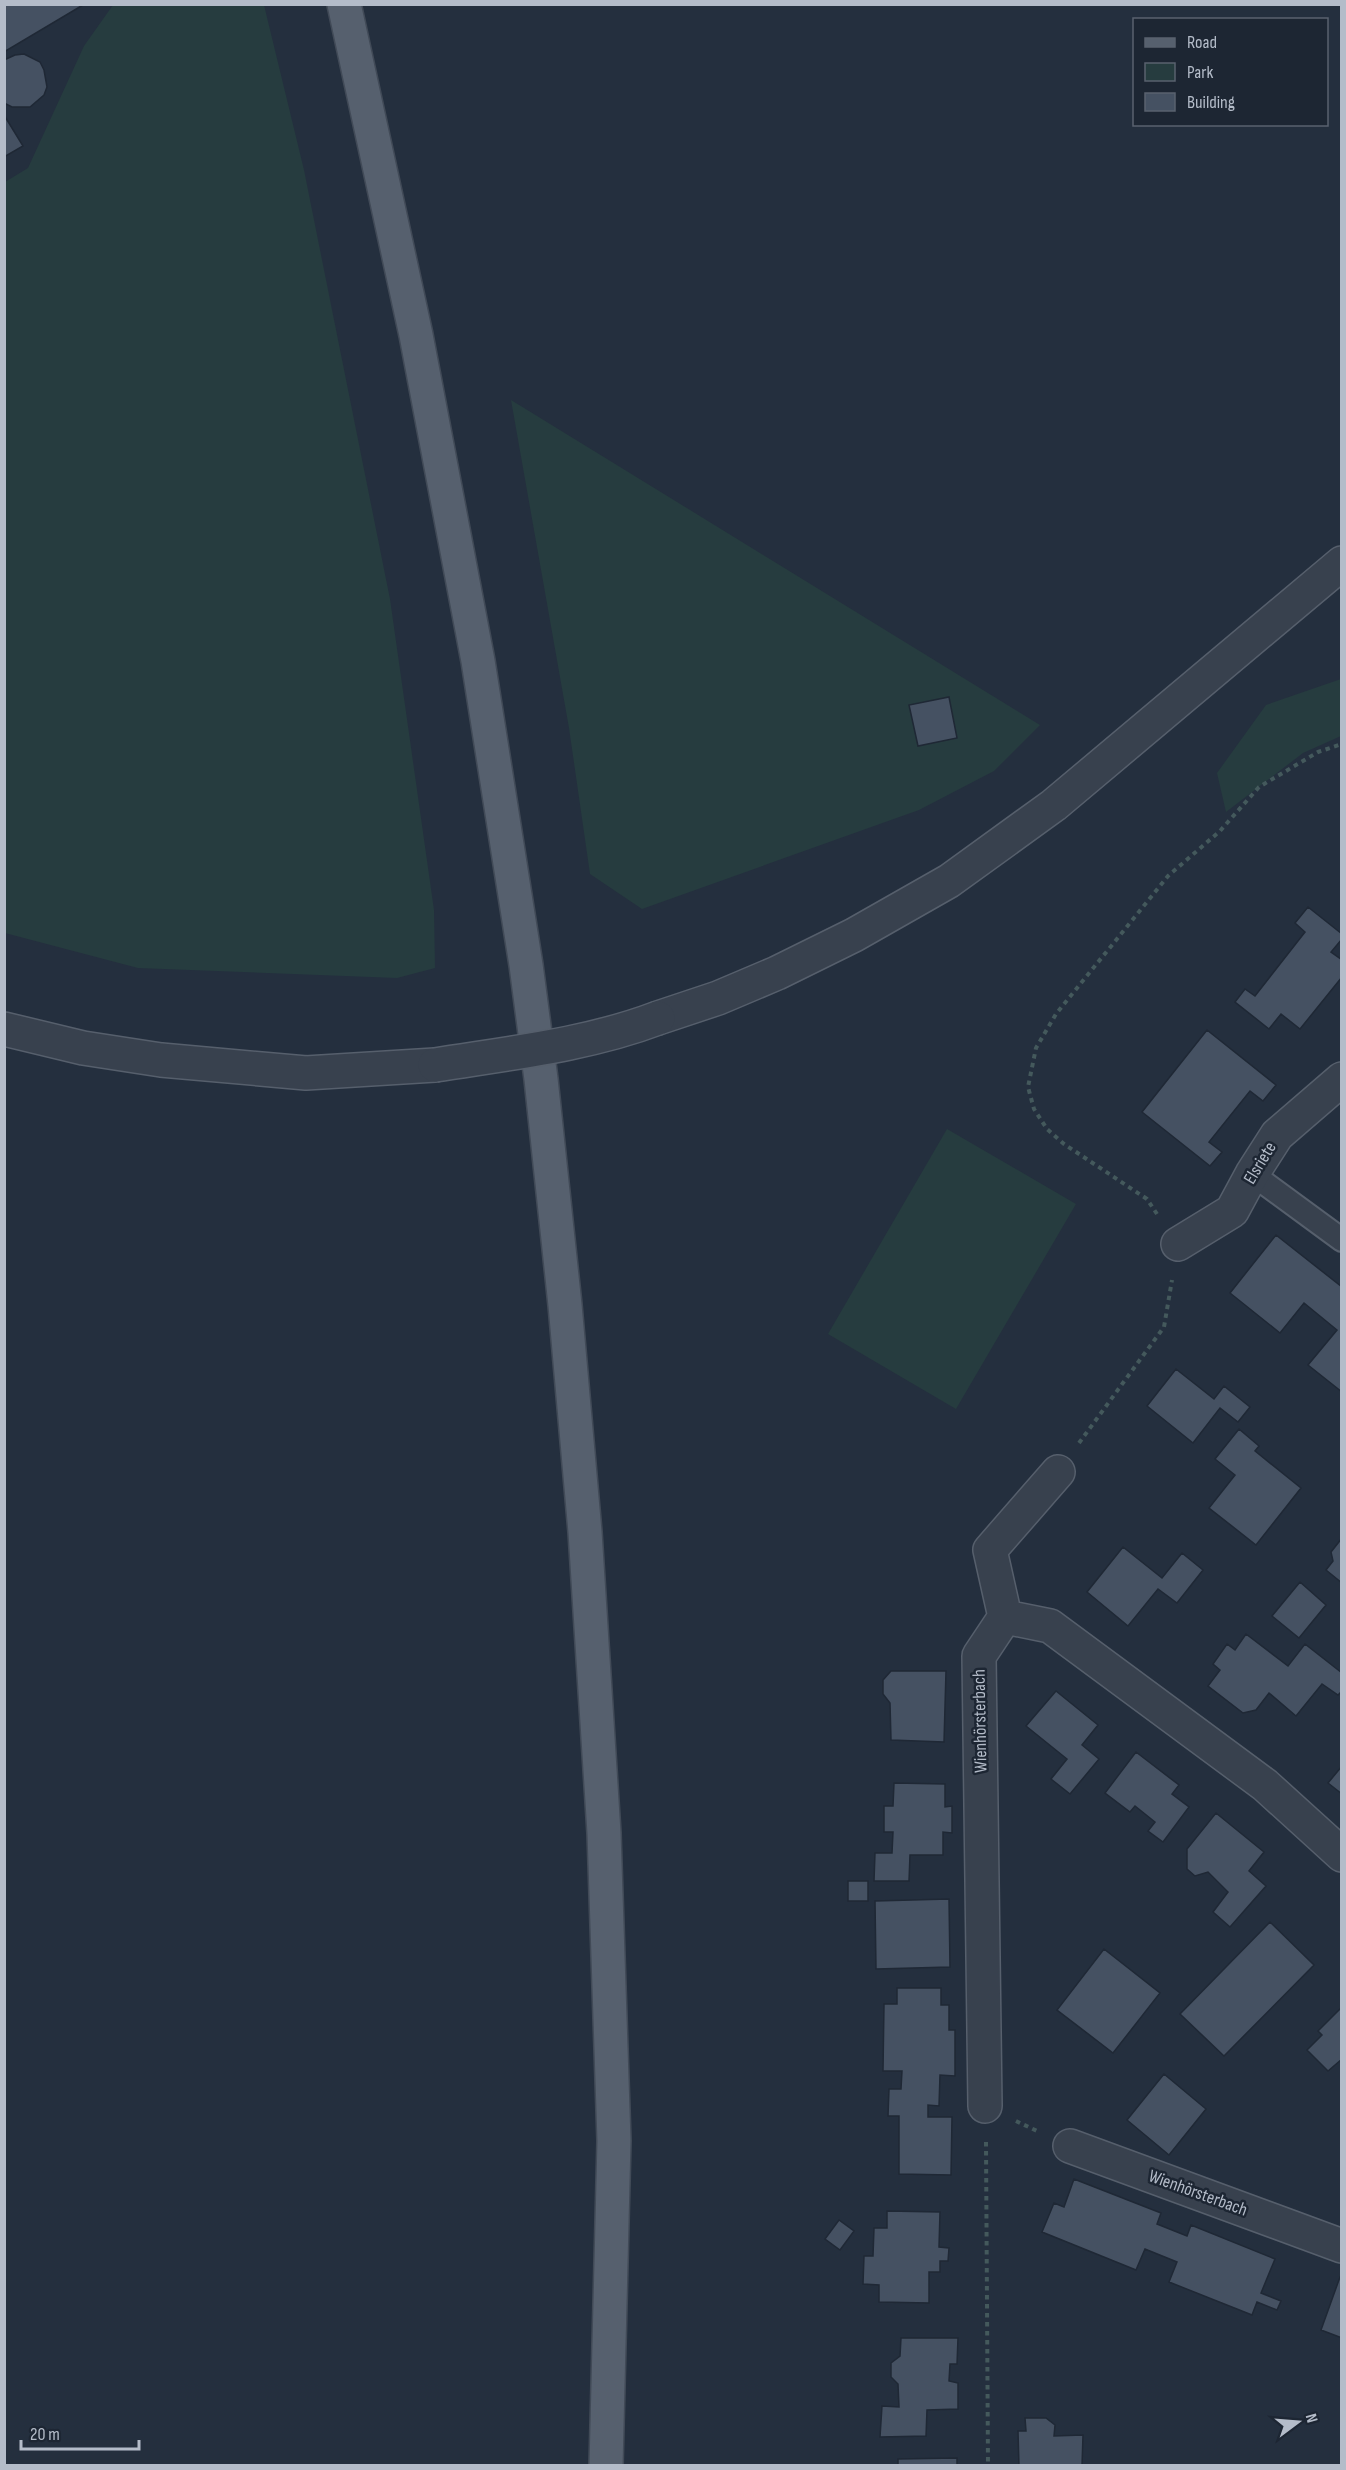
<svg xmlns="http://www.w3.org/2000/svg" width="1346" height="2470" viewBox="0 0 1346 2470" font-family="'Sofia Sans Condensed',sans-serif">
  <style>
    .green { fill: #263c3f }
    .building { fill: #455162; stroke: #1f2835; stroke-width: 1.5 }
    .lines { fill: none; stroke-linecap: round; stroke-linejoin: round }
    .lane-casing { stroke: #565f6c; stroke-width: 26 }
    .street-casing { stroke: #565f6c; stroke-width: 36 }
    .primary-casing { stroke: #414a57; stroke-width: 36 }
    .path { stroke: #44595c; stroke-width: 4; stroke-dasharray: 4.5 4.5; stroke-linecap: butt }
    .lane { stroke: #38414e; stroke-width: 22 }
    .street { stroke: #38414e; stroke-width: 33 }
    .primary { stroke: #56606e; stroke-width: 33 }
    .street-bridge-casing { stroke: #565f6c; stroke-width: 36; stroke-linecap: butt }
    .street-bridge { stroke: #38414e; stroke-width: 33 }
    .labels { text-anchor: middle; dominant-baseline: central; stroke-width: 5; stroke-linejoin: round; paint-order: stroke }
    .street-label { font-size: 18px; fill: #b4bcc9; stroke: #1d2633 }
  </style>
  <rect width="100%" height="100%" fill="#242f3e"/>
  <!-- green -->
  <path class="green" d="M113,5H264L304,170L390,599L434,910L435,968L397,978L138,968L5,933V182L28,168L84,46Z
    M511,400L1040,725L994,771L919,810L642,909L590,874L569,728Z
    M1341,679V736L1303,753L1226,812L1217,773L1266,705Z
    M947,1129L1076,1204L956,1409L828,1334Z"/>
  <!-- building -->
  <path class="building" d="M4,4H83V5L4,52Z
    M24,54L40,62L44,70L47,87L44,95L30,107H12L4,103V60L15,55Z
    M4,115L23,146L4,157Z
    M949,697L957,738L918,746L909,705Z
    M1308,907L1342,934V939L1331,952L1342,960V977L1300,1029L1281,1014L1269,1029L1235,1002L1245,989L1255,996L1305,932L1295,923Z
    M1207,1030L1276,1085L1263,1101L1250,1091L1209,1142L1222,1152L1210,1166L1142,1112Z
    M1276,1235L1342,1287V1392L1308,1365L1337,1330L1304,1303L1280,1333L1230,1293Z
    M1176,1369L1214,1399L1224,1386L1250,1407L1238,1422L1220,1408L1193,1443L1147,1406Z
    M1239,1429L1259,1446L1255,1451L1301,1488L1256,1545L1209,1508L1235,1475L1215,1459Z
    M1342,1538V1583L1326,1570L1333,1561L1331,1552Z
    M1123,1547L1162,1578L1182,1553L1203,1570L1177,1603L1158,1589L1128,1626L1087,1592Z
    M1300,1582L1326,1605L1299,1638L1272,1616Z
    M1246,1634L1288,1666L1305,1644L1342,1673V1691L1338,1695L1322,1684L1296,1716L1269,1693L1256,1710L1243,1713L1208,1686L1220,1670L1213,1664L1227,1644L1235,1650Z
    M891,1671H946L944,1742L891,1740L890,1703L883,1694V1680Z
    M1056,1691L1098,1725L1082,1745L1099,1759L1070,1794L1051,1779L1067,1759L1026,1726Z
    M1136,1752L1179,1785L1172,1794L1189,1807L1163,1842L1148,1831L1155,1822L1135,1806L1130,1812L1105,1793Z
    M1342,1766V1794L1328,1783Z
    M894,1783L945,1784V1807L952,1806V1833L943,1832V1855H910L909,1881H874L875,1853H892L893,1832H884V1806H893Z
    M1216,1813L1264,1852L1249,1871L1266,1886L1230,1927L1213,1912L1228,1892L1208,1872L1195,1876L1187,1869V1849Z
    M848,1881H868V1901H848Z
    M949,1899L950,1967L876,1969L875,1901Z
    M1270,1922L1314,1965L1224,2056L1180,2014Z
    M1104,1949L1160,1993L1113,2053L1057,2010Z
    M897,1988H941V2005H949V2030H955V2076L940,2075L939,2106L928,2105V2117H952L951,2175L899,2174V2116H888L889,2089H901L902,2071H883L884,2004H897Z
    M1342,2007V2059L1328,2071L1307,2050L1322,2035L1318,2031Z
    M1164,2074L1206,2109L1169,2155L1127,2120Z
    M1074,2179L1161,2213L1157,2224L1187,2236L1191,2225L1275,2259L1261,2293L1281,2301L1277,2310L1257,2302L1252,2315L1169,2282L1177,2262L1145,2249L1136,2270L1042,2232L1054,2203L1064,2207Z
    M887,2211L940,2212L939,2247L949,2248L948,2261H940V2272H929V2303L879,2302V2285L863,2284L864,2256H873L874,2228H887Z
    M839,2220L854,2231L840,2250L825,2239Z
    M1340,2277L1342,2278V2338L1321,2330Z
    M901,2338H958L957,2364H950L949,2381L958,2383V2409L927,2410L926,2436L880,2437L882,2406L899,2407L898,2384L891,2377V2363L900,2356Z
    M1025,2418H1046L1055,2425L1054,2436L1083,2435L1082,2466H1019L1018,2431H1026Z
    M957,2458V2466H898V2459Z"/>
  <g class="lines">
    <!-- lane casing -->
    <g class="lane-casing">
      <path id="lane" d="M1252,1174L1342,1240"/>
    </g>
    <!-- street casing -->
    <g class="street-casing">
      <path id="street" d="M658,1018L718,998L777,973L854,935L949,881L1054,805L1342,563
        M4,1029L83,1048L161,1060L306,1073L435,1065
        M1178,1244L1232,1211L1252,1174L1277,1135L1342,1079
        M1005,1617L1050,1626L1265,1785L1342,1855
        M1005,1617L990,1550L1058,1472
        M985,2106L979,1656L1005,1617
        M1070,2146L1342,2246"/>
    </g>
    <!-- primary casing -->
    <g class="primary-casing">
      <path id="primary" d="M344,4L416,335L478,661L526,965L541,1079L565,1305L585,1532L604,1833L614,2141L606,2466"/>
    </g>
    <!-- path -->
    <path class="path" d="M1157,1214L1147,1199L1064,1144L1047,1129L1034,1109L1028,1087L1036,1048L1056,1014L1168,876L1220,831L1259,787L1318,752L1342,744
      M1079,1443L1164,1327L1172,1280
      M1016,2121L1037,2131
      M986,2142L988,2466"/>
    <!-- lane -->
    <use href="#lane" class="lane"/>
    <!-- street -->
    <use href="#street" class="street"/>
    <!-- primary -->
    <use href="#primary" class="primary"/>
    <!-- street-bridge casing -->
    <g class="street-bridge-casing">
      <path id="street-bridge" d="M435,1065C510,1053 587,1045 658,1018"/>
    </g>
    <!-- street-bridge -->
    <use href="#street-bridge" class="street-bridge"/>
  </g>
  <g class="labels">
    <!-- street labels -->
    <g class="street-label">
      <text transform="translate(1260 1163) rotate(-59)">Elsriete</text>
      <text transform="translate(980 1721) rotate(-91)">Wienhörsterbach</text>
      <text transform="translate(1198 2193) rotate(20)">Wienhörsterbach</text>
    </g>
  </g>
  <!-- border -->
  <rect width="1346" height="2470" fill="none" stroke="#b4bcc9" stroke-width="12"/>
  <!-- legend -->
  <rect x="1133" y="18" width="195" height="108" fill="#1d2633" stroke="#59626f" stroke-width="1.5"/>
  <rect x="1145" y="38" width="30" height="9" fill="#56606e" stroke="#59626f" stroke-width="1.5"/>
  <text x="1187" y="48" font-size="18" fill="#b4bcc9">Road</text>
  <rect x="1145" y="63" width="30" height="18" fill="#263c3f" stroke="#59626f" stroke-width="1.5"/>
  <text x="1187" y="78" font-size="18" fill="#b4bcc9">Park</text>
  <rect x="1145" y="93" width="30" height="18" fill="#455162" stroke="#59626f" stroke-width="1.5"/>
  <text x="1187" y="108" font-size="18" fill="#b4bcc9">Building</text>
  <!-- north arrow -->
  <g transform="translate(1298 2422) rotate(74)" stroke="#1d2633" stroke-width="4.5" paint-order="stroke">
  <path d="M0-4.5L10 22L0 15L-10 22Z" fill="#b4bcc9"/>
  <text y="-9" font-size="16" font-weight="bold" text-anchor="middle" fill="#b4bcc9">N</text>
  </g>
  <!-- scale -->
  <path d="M21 2440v9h118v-9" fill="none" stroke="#b4bcc9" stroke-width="3"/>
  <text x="30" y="2440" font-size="18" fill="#b4bcc9" stroke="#1d2633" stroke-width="4.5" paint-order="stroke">20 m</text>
</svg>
